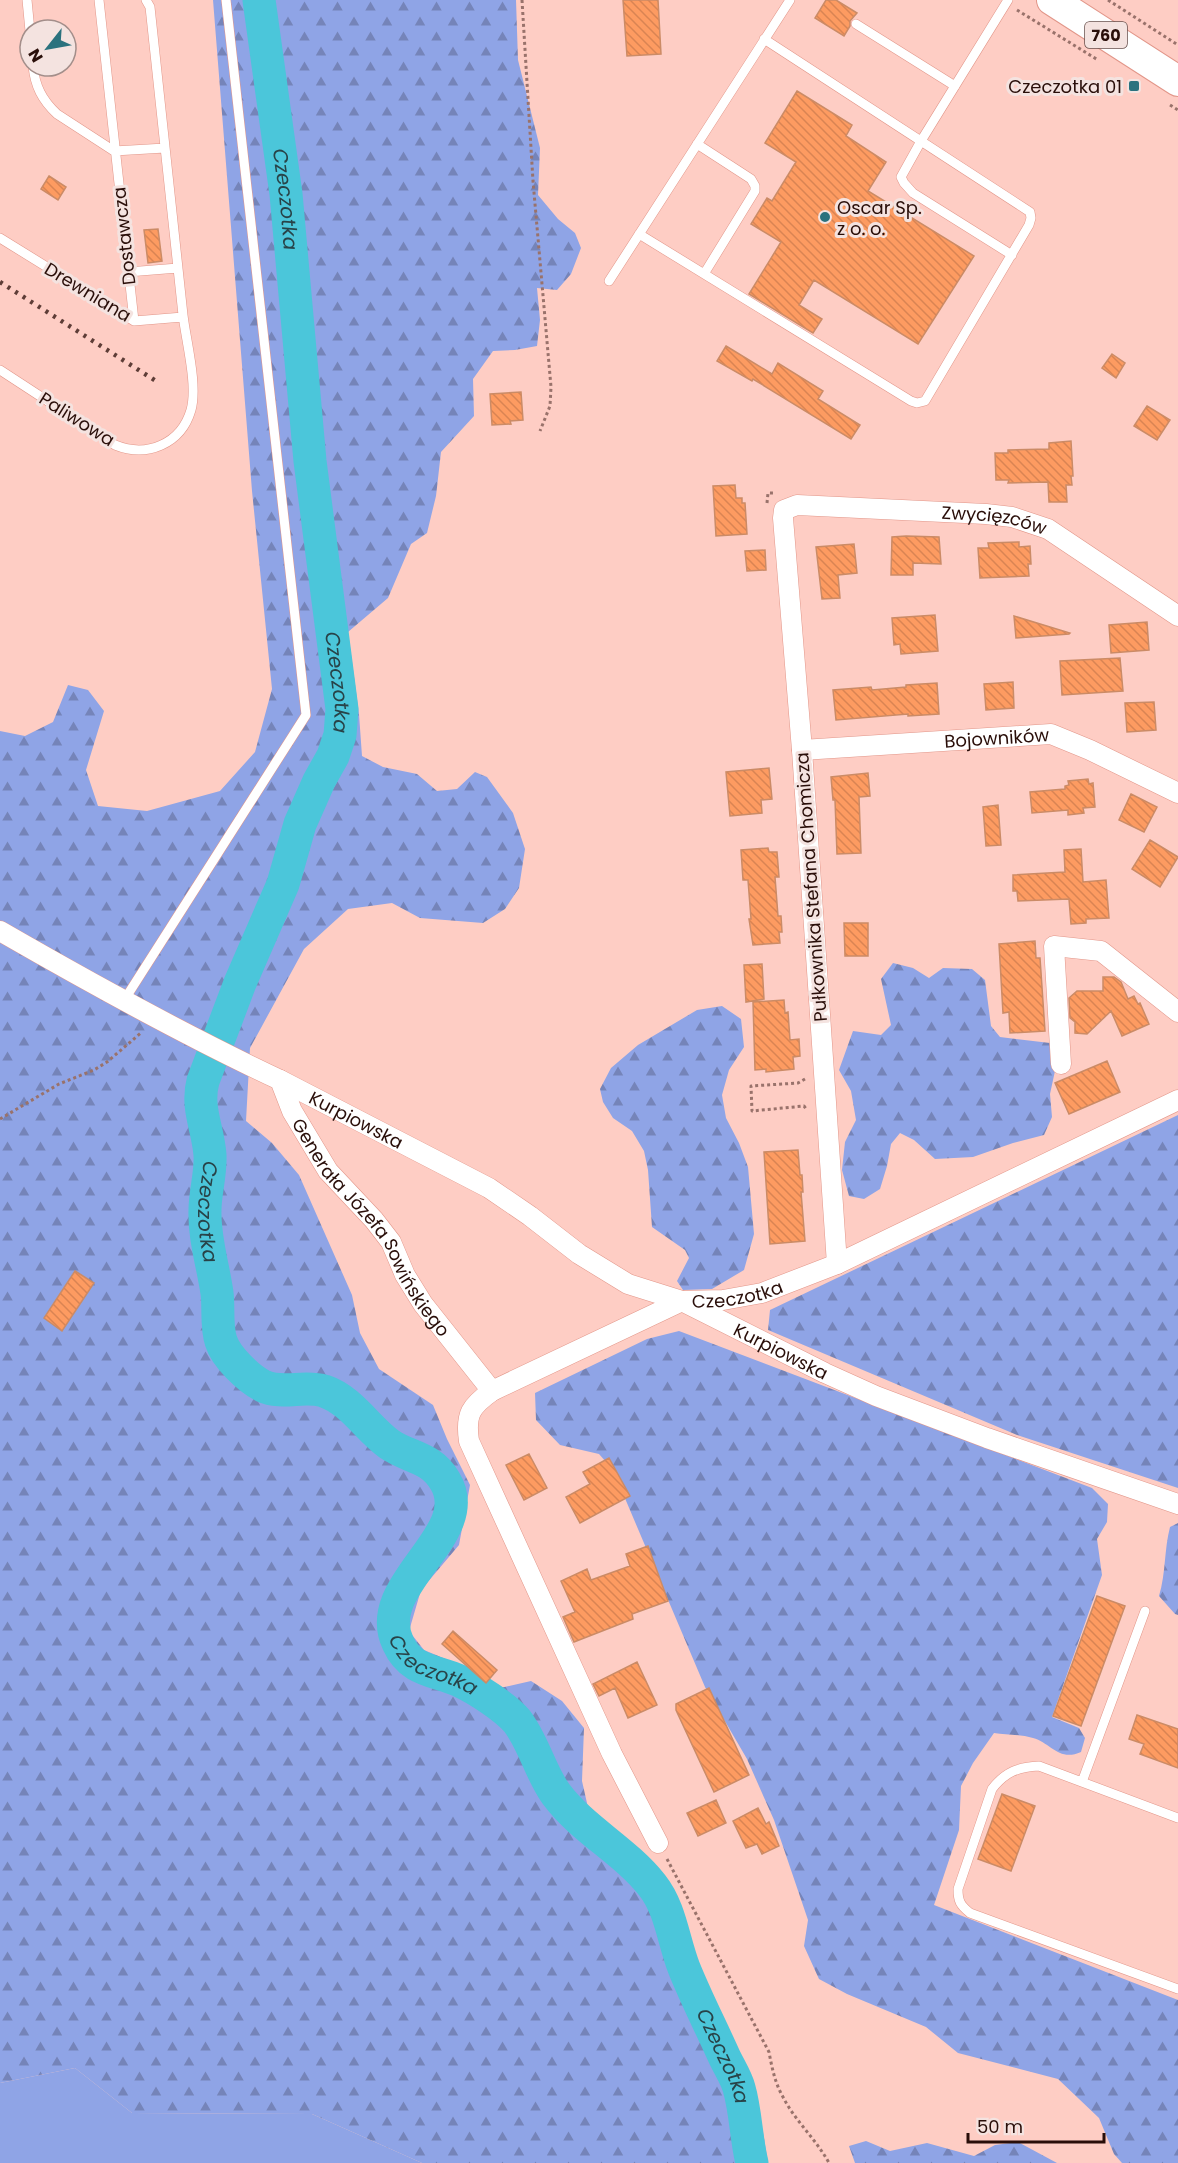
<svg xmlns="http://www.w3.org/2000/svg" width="1178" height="2163" viewBox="0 0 1178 2163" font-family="Poppins,sans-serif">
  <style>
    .green { fill: #8fa4e6 }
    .forest { fill: url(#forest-firs) }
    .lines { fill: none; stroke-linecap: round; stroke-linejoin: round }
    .river { stroke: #4bc6da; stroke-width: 33 }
    .building { fill: url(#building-back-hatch); stroke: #cb8b66; stroke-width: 1.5 }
    .lane-casing { stroke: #e29689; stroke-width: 10 }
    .street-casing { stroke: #e29689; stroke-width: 21 }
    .primary-casing { stroke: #e29689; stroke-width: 32 }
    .path { stroke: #99726b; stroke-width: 3; stroke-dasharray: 3 3; stroke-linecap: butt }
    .lane { stroke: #fff; stroke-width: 9 }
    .street { stroke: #fff; stroke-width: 20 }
    .primary { stroke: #fff; stroke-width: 30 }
    .rail { stroke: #5e3d37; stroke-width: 4.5; stroke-dasharray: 3 6; stroke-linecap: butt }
    .poi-dot { fill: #2b727e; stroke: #f4e3e0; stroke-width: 2 }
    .labels { text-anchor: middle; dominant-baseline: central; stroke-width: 6; stroke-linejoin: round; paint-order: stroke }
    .shield { fill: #f4e3e0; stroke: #664e4a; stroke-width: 1.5 }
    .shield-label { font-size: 16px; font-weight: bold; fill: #290e09 }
    .poi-label { font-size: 18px; fill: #290e09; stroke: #f4e3e0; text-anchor: end }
    .street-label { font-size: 18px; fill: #290e09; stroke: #f4e3e0 }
    .water-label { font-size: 20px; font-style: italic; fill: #284348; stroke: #f4e3e0 }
  </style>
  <defs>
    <pattern id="forest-firs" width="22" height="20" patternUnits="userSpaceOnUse" patternTransform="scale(1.5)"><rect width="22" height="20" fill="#8fa4e6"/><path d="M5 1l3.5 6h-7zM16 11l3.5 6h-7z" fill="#7584b9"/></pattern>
    <pattern id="building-back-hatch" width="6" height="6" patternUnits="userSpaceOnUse" patternTransform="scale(1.5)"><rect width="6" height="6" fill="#fd9b61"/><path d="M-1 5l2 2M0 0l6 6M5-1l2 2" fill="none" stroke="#d98453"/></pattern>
  </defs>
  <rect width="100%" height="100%" fill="#fecdc4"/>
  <!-- green -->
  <path class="green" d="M75,2068L132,2113L312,2114L422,2163H0V2083Z"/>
  <!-- forest -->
  <path class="forest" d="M213,0H516L518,60L540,148L538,195L558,219L575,233L581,248L571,274L557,290L537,288L540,320L537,346L515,350L493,351L473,379L474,416L441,452L436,496L427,533L411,544L388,598L348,632L359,714L362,756L383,767L417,774L437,791L457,789L475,772L487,777L513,813L525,849L519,888L505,909L483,923L420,918L392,903L348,909L304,949L250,1048L246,1121L272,1143L299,1175L352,1295L360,1333L379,1369L433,1405L447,1439L470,1485L459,1545L421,1590L409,1631L424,1650L472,1670L500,1688L531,1681L562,1701L584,1728L582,1781L589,1812L671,1889L704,1980L723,2038L746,2069L763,2132L768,2163H422L312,2114L132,2113L75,2068L0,2083V731L25,736L53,722L68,685L88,690L104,711L86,770L98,806L147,811L220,791L255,752L272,689L252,491Z
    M893,963L913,968L929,978L943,968L972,969L985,980L991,1026L1000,1037L1050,1043L1058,1057L1050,1094L1052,1117L1044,1135L1013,1143L973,1157L935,1159L914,1140L900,1133L891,1144L887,1166L880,1189L864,1199L849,1196L842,1170L845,1142L856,1120L851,1091L839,1070L853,1031L881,1035L891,1025L881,979Z
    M722,1006L741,1019L744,1047L729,1070L722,1095L726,1118L739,1143L748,1167L754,1234L744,1270L712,1289L683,1290L677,1281L689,1258L685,1250L652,1227L648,1170L644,1151L632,1131L613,1118L603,1102L600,1089L611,1068L638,1045L697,1010Z
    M1178,1115V1488L1017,1435L768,1330L770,1310Z
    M679,1331L1092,1488L1108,1504L1107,1522L1097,1539L1102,1575L1052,1717L1079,1728L1085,1738L1081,1752C1059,1762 1051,1743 1033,1738C1021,1734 1006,1735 994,1733L973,1763L961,1786L959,1830L934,1905L1178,2000V2163H1122L1114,2154L1099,2118L1058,2079L958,2053L926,2027L847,1994L819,1979L804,1946L808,1920L774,1820L747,1759L705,1687L613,1470L599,1454L560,1445L536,1420L535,1393L647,1339Z
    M1178,1523V1615L1175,1614L1159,1596C1166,1573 1164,1550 1170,1527Z
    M866,2141L890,2151L927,2143L974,2156L995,2145L1018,2142L1057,2163H855L849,2146Z"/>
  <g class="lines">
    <!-- river -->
    <path class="river" id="s1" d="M259,0L286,194L310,461L342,709L340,735L333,756L319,781L300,824L283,884L240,983L203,1081C196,1108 208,1128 210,1155C211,1174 205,1192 205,1210C204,1238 213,1265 217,1293C219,1308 216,1326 221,1341C226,1357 248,1378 263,1386C282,1395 304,1385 324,1391C351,1400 367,1428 389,1444C409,1458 430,1456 445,1481C478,1535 370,1584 398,1643C411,1672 435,1670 460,1681C477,1689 505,1707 517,1721C534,1743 540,1772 556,1794C583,1830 624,1850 652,1885C671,1909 673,1940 684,1968C696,1998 711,2027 724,2056C729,2067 736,2077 739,2088C746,2112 746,2139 752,2163"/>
  </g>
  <!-- building -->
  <path class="building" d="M623,0H658L661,54L627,56Z
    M826,0H836L857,13L850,21V26L844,36L815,18Z
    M797,91L852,125L846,136L886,162L868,191L974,256L918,344L814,280L799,305L822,319L813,333L749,294L781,242L751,224L767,198L772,201L796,162L765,143Z
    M49,176L66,187L58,200L41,189Z
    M158,229L162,261L148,263L144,230Z
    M726,346L772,374L778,363L823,391L818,399L860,425L851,439L753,379L752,381L717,361Z
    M1112,354L1125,363L1116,378L1102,368Z
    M521,392L523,420L510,421L511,424L492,425L490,394Z
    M1147,406L1170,420L1157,440L1134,426Z
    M1071,441L1073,476H1071L1072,485H1066L1067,502H1049L1048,482L1008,483L1009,480H996L995,453H1008V450L1049,449V443Z
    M735,485L736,498H742V503H745L747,534L716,536L713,486Z
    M906,536L939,537L941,564L913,563V575H891L892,537Z
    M1019,542V547L1030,546L1031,564H1028L1029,576L980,578L978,548H989L988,543Z
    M854,544L857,573L838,575L840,598L822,599L816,547Z
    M765,550L766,570L747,571L745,551Z
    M935,615L938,651L901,654L900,644L894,645L892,618Z
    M1014,616L1070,633L1069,634L1016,638Z
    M1147,622L1149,650L1111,653L1109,625Z
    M1120,658L1123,691L1062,695L1060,661Z
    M1013,682L1014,708L986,710L984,684Z
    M937,683L939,714L908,716V714L836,720L833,690L871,687L872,690L906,687V685Z
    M1154,702L1156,730L1127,732L1125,703Z
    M769,768L772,799L761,800L762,813L730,816L726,772Z
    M868,773L870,796L859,797L861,853L837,854L835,800H833L831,777Z
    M1088,779L1089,784L1093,783L1095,807L1083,808L1084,813L1068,815V810L1032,813L1030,792L1065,789V786L1069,785L1068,781Z
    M1131,794L1157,807L1144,832L1119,820Z
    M998,805L1001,845L986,846L983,807Z
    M1150,840L1178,857L1160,887L1132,869Z
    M768,848L769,852H777L779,877H775L778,916H781L782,932H779L780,943L753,945L749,919H751L748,880H743L741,850Z
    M1081,849L1083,882L1106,880L1109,918L1086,919V923L1071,924L1069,899L1018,901L1017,891H1013V875L1065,872L1064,850Z
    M844,923H868V956H845Z
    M1035,941L1036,958H1040L1045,1031L1010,1033L1009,1012L1003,1013L999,944Z
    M762,964L764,999L746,1002L744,965Z
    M1103,977H1114L1121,982L1128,999L1134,996L1138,1004L1140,1003L1149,1024L1122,1036L1111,1011L1087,1034L1075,1033V1022L1070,1018L1069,998L1077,991H1103Z
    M784,1000L785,1013L788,1012L790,1040L799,1039L800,1056L793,1057L794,1069L766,1072V1069L755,1070L753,1002Z
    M1107,1061L1120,1092L1069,1114L1055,1083Z
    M798,1150L800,1175H802L803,1192H801L805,1241L770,1244L764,1152Z
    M75,1271L94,1283L62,1331L44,1318Z
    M529,1454L547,1488L524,1500L506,1465Z
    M609,1458L630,1496L580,1523L566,1497L590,1484L583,1472Z
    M648,1546L668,1601L632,1614L633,1619L574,1642L563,1617L575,1612L561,1581L587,1569L591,1580L630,1566L626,1554Z
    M1097,1596L1125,1606L1081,1726L1053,1716Z
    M453,1631L497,1670L486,1683L442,1644Z
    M637,1662L657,1705L628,1718L615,1688L599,1696L593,1684Z
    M709,1688L749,1775L714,1792L676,1710V1704Z
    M1137,1715L1178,1729V1768L1140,1754L1144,1744L1129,1739Z
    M1002,1794L1035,1806L1011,1871L978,1859Z
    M716,1800L726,1823L698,1836L687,1813Z
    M758,1808L766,1824L769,1822L779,1846L762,1854L757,1844L746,1848L733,1821Z"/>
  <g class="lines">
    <!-- lane casing -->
    <g class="lane-casing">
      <path id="lane" d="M27,0L30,31
        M99,0L134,321
        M1008,0L921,141L901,177L904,183L913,193L1012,255
        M856,24L955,86
        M33,66C35,86 42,100 57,114L114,151
        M697,144L751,179L755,186V191L704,274
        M114,151L165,148
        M639,234L911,401L917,403L925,401L1029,225L1031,218L1030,212L764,39
        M0,238L134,321L183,317
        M128,272L178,268
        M609,281L790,0
        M0,370L115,445C147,458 181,444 191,410C198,385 186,341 183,315C172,212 161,110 150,7L146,0
        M123,1002L306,715L226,0
        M1082,1782L1145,1611
        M1178,1818L1039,1766C1018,1767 1005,1772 992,1789L958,1889C958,1901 960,1905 970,1913L1178,1989"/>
    </g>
    <!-- street casing -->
    <g class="street-casing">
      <g id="street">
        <path id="s2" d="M802,750L1051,734L1090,750L1178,793"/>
        <path id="s3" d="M0,931C92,984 184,1035 280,1080L292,1111L328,1171L374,1220L391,1242L405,1275L423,1304L492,1391"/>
        <path d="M1061,1064L1054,946L1101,951L1178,1012"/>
        <path id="s4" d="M280,1080L489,1188L530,1216L579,1254L628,1284L682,1301L825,1373L876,1396L987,1438L1178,1504"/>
        <path id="s5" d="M837,1264L802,750L783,518L784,510L797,505L986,514L1012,517L1048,529L1178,616"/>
        <path id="s6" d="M658,1843L612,1754L469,1441C465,1414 471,1406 492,1391L682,1301L723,1300L762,1293L837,1264L1178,1100"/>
      </g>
    </g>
    <!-- primary casing -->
    <g class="primary-casing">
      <path id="primary" d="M1052,0L1178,81"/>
    </g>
    <!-- path -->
    <path class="path" d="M522,0L533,181L551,387L550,406L540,431
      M1108,0L1178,45
      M1017,10L1098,60
      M1170,105L1178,110
      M767,503L768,493H775
      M805,1079L798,1083L751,1086L752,1111L804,1106L807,1110
      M0,1119L59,1084L94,1070L107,1062L142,1032
      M667,1859L769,2052C772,2068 775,2083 783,2097C795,2121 816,2139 829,2163"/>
    <!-- lane -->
    <use href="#lane" class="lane"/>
    <!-- street -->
    <use href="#street" class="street"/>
    <!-- primary -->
    <use href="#primary" class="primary"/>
    <!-- rail -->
    <path class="rail" d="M0,282L156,381"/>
  </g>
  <!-- markers -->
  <g class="poi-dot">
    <rect x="1128" y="80" width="12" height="12" rx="3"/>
    <circle cx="825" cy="217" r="6"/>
  </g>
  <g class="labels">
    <!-- shield labels -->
    <rect class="shield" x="1085" y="22" width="42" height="26" rx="4.5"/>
    <g class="shield-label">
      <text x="1106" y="35">760</text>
    </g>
    <!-- poi labels -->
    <g class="poi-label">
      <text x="1122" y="86">Czeczotka 01</text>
      <text x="837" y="207" text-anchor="start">Oscar Sp.<tspan x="837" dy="21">z o. o.</tspan></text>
    </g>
    <!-- street labels -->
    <g class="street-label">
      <text transform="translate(124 236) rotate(-96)">Dostawcza</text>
      <text transform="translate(88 292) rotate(31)">Drewniana</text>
      <text transform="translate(77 419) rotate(32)">Paliwowa</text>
      <text stroke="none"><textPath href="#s5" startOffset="968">Zwycięzców</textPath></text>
      <text stroke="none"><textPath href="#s2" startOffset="195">Bojowników</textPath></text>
      <text transform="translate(811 887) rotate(-94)">Pułkownika Stefana Chomicza</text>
      <text stroke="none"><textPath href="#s4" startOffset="86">Kurpiowska</textPath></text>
      <text stroke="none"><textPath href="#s3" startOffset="492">Generała Józefa Sowińskiego</textPath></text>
      <text stroke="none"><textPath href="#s6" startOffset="770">Czeczotka</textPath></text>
      <text stroke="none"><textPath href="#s4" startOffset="572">Kurpiowska</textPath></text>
    </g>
    <!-- water labels -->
    <g class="water-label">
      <text stroke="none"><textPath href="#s1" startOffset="201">Czeczotka</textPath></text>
      <text stroke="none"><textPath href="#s1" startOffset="687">Czeczotka</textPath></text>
      <text stroke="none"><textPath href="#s1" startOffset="1245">Czeczotka</textPath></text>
      <text stroke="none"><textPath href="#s1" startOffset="1875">Czeczotka</textPath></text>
      <text stroke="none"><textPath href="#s1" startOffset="2379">Czeczotka</textPath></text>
    </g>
  </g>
  <!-- north arrow -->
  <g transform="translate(48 48) rotate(239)"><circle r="28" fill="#f4e3e0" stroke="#a38e8a" stroke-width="1.5"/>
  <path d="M0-4.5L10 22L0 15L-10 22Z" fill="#2b727e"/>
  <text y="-9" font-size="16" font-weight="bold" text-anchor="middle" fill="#290e09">N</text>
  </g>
  <!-- scale -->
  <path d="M968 2133v9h136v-9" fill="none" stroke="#290e09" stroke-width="3"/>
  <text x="977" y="2133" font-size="18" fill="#290e09" stroke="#f4e3e0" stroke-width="4.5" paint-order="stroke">50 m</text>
</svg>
